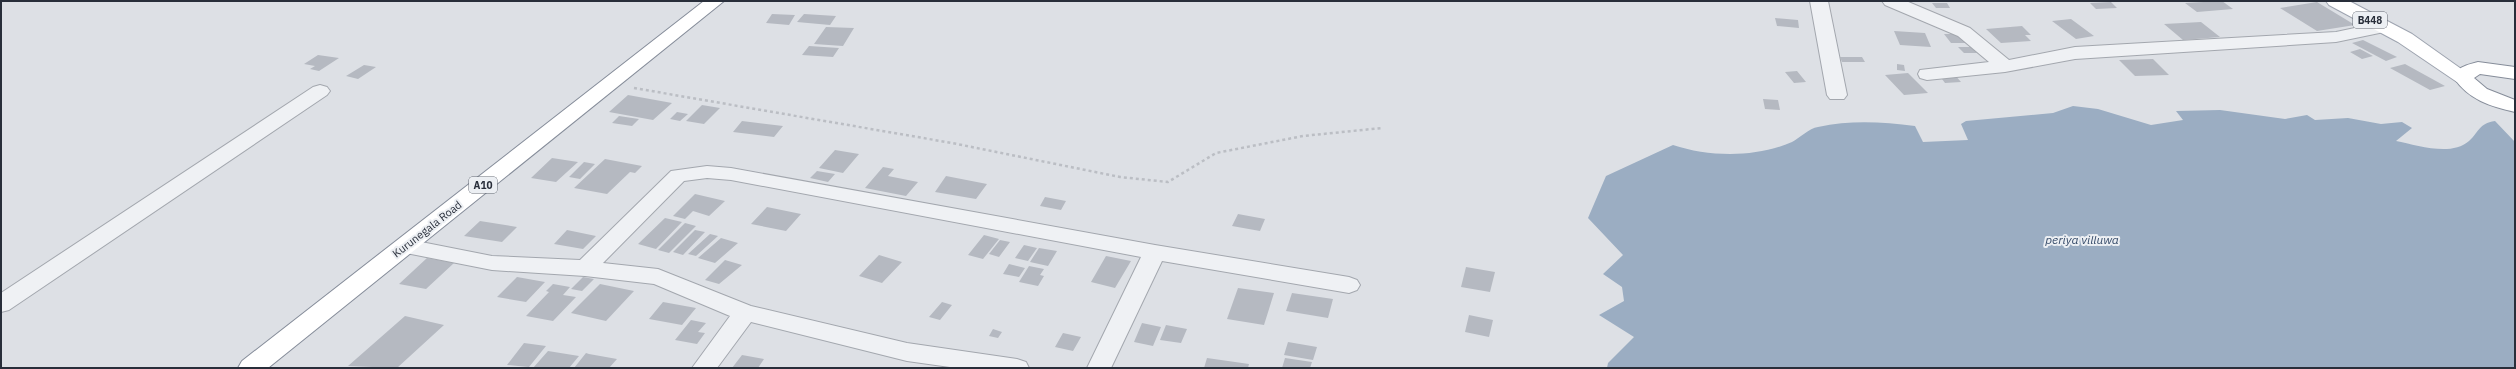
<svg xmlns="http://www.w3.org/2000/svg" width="2516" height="369" viewBox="0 0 2516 369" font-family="'IBM Plex Sans',sans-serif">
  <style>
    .water { fill: #9badc2 }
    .building { fill: #b5b9c1 }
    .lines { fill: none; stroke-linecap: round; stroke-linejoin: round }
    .minor-casing { stroke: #a3a7ae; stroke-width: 2 }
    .primary-casing { stroke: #9ea4b0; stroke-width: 2 }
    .trunk-casing { stroke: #868d9a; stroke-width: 2 }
    .path { stroke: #bbbec4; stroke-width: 2.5; stroke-dasharray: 3 3; stroke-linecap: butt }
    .minor { fill: #eff1f4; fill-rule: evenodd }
    .primary { fill: #fff; fill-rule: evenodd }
    .trunk { fill: #fff; fill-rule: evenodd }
    .labels { text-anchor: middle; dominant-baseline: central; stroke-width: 4; stroke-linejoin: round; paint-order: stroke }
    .shield { fill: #eceff3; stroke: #636872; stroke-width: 1 }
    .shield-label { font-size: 10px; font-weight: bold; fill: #282e3a }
    .street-label { font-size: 11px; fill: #282e3a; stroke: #eceff3 }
    .water-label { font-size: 12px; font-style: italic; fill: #374c6a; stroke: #eceff3 }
  </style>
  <rect width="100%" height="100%" fill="#dde0e5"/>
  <!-- water -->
  <path class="water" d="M2073,106L2098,109L2151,125L2183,120L2176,111L2220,110L2285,119L2307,115L2315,120L2348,118L2381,124L2402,122L2412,128L2396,141C2417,145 2451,157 2469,141C2480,131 2478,124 2495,121L2515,142V368H1607L1608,363L1634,337L1599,315L1624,301L1622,287L1603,274L1623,255L1588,218L1606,176L1673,145C1709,157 1756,158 1792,142C1800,138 1809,128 1818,127C1851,120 1882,122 1915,126L1923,142L1968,140L1961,124L1966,121L2053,113Z"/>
  <!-- building -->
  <path class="building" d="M2222,1L2233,9L2197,12L2185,3Z
    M2111,2L2117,8L2096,9L2090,3Z
    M2317,2L2355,25L2317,31L2280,8Z
    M1932,3H1947L1950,8H1936Z
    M772,14L795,15L789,25L766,23Z
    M804,14L836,16L830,25L797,22Z
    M1775,18L1798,20L1799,28L1777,26Z
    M2071,19L2094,36L2076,39L2052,21Z
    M2201,22L2220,37L2183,40L2164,24Z
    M2022,26L2031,35H2025L2031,41L2001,43L1986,29Z
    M826,27L854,28L843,46L814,44Z
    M1894,31L1925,33L1931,47L1900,45Z
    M1944,34H1962L1969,43H1951Z
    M2363,40L2397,57L2386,61L2352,43Z
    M809,46L839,48L833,57L802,55Z
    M1958,47H1972L1977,53H1964Z
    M2360,49L2373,56L2362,59L2350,52Z
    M318,55L339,58L319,71L310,69L315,66L304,64Z
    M1840,57H1862L1865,62H1842Z
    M2153,59L2169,75L2135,76L2119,60Z
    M1897,64L1904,65L1905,71L1897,70Z
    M2405,64L2445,86L2430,90L2390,68Z
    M364,65L376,67L358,79L346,76Z
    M1797,71L1806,82L1794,83L1785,72Z
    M1908,73L1928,93L1904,95L1885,75Z
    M1954,74L1961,82L1945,83L1939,75Z
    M628,95L672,103L653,120L609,112Z
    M1763,99L1778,100L1780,110L1765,109Z
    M702,105L720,108L704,124L686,121Z
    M677,112L688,114L680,121L670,119Z
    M619,116L639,119L632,126L612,123Z
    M742,121L783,126L774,137L733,132Z
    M835,150L859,154L843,173L819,168Z
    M552,158L578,162L556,182L531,178Z
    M605,159L642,166L635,173L630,172L607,194L574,188Z
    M584,162L595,164L580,179L569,177Z
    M883,167L894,169L888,176L918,182L906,196L865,188Z
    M817,171L835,174L828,182L810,178Z
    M946,176L987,184L976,199L935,192Z
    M695,194L725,201L709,216L693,211L685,219L673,216Z
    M1045,197L1066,201L1061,210L1040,206Z
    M767,207L801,214L786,231L751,224Z
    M1238,214L1265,219L1260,231L1232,226Z
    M665,218L682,222L656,249L638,244Z
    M480,221L517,227L502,242L464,236Z
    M685,223L696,226L669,253L658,250Z
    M567,230L596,236L583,249L554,244Z
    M695,230L705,232L683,255L673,252Z
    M710,234L718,236L696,256L688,254Z
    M984,235L999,239L983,259L968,255Z
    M721,238L738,243L715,263L698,258Z
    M1000,240L1010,242L999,257L989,254Z
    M1024,245L1037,248L1028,261L1015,258Z
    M1039,248L1057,251L1048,266L1030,262Z
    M879,255L902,262L882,283L859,276Z
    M1106,256L1131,261L1115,288L1091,282Z
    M427,258L454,263L426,289L399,284Z
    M725,260L742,265L719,284L705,280Z
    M1009,264L1025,268L1019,277L1003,274Z
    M1029,266L1044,269L1040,275L1044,276L1038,286L1019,282Z
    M1466,267L1495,272L1490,292L1461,287Z
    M517,277L545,282L526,302L497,297Z
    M583,277L594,279L582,291L571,289Z
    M553,284L570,287L563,295L576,297L553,321L526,316L549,292L546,291Z
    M600,284L634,291L606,321L571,313Z
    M1238,288L1274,293L1264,325L1227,319Z
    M1292,293L1333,299L1328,318L1286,311Z
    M663,302L696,308L682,325L649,319Z
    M942,302L952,305L940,320L929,317Z
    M1469,315L1493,320L1489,337L1465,332Z
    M405,316L444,325L397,368L348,366Z
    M691,320L706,323L698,332L705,333L697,344L675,340Z
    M1142,323L1161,327L1153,346L1134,342Z
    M1166,325L1187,329L1181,343L1160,340Z
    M993,329L1002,332L998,338L989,336Z
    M1063,333L1081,337L1073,351L1055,347Z
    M1288,342L1317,347L1313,360L1284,355Z
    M524,343L546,346L529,367L507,365Z
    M548,351L579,356L569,368H533Z
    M586,353L589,354L617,359L609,368H574Z
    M742,355L764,359L758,368H732Z
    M1207,358L1249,364L1248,368H1204Z
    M1285,358L1312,362L1310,368H1282Z"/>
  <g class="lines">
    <!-- minor casing -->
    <g class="minor-casing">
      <path id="minor" d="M1810,1H1828L1847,95L1844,99H1830L1827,95Z
        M1882,1H1906L1970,28L2009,60L2075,47L2336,32L2383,22L2389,23L2392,27L2389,31L2336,42L2075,59L2005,72L1927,80L1920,78L1918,74L1920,70L1989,62L1958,36L1885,5Z
        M320,85L327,87L330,91L327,95L9,310L1,312V293L313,87Z
        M707,166L731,168L1155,245L1349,277L1357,280L1360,285L1357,290L1349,293L1162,261L1111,368H1087L1141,257L731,180L707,178L684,181L603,263L658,269L751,306L907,343L1017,359L1026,362L1029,368H957L907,361L751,322L717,368H692L730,316L654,284L585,276L492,270L406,253L398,251L395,246L398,241L406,239L492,256L580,260L671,171Z"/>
    </g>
    <!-- primary casing -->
    <g class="primary-casing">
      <path id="primary" d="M2326,1H2349L2412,34L2474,78L2471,82H2457L2398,42L2329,5Z"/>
    </g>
    <!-- trunk casing -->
    <g class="trunk-casing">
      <path id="trunk" d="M704,1H724L268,368H238L242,361Z
        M2478,62L2515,67V79L2480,74L2474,78L2487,89L2515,100V112C2490,106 2469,100 2454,78C2457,66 2468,65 2478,62Z"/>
    </g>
    <!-- path -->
    <path class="path" d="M634,88L952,143L1120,177L1168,182L1216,153L1303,136L1382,128"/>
    <!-- minor -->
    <use href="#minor" class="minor"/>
    <!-- primary -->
    <use href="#primary" class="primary"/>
    <!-- trunk -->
    <use href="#trunk" class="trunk"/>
  </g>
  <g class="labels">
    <!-- shield labels -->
    <g class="shield">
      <rect x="2353" y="12" width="34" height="16" rx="3"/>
      <rect x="469" y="177" width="28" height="16" rx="3"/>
    </g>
    <g class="shield-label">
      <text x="2370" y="20">B448</text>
      <text x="483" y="185">A10</text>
    </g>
    <!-- street labels -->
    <g class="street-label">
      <text transform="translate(427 229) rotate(-38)">Kurunegala Road</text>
    </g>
    <!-- water labels -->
    <g class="water-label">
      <text x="2082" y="239">periya villuwa</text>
    </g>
  </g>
  <!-- border -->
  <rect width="2516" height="369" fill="none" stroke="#282e3a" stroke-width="4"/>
</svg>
